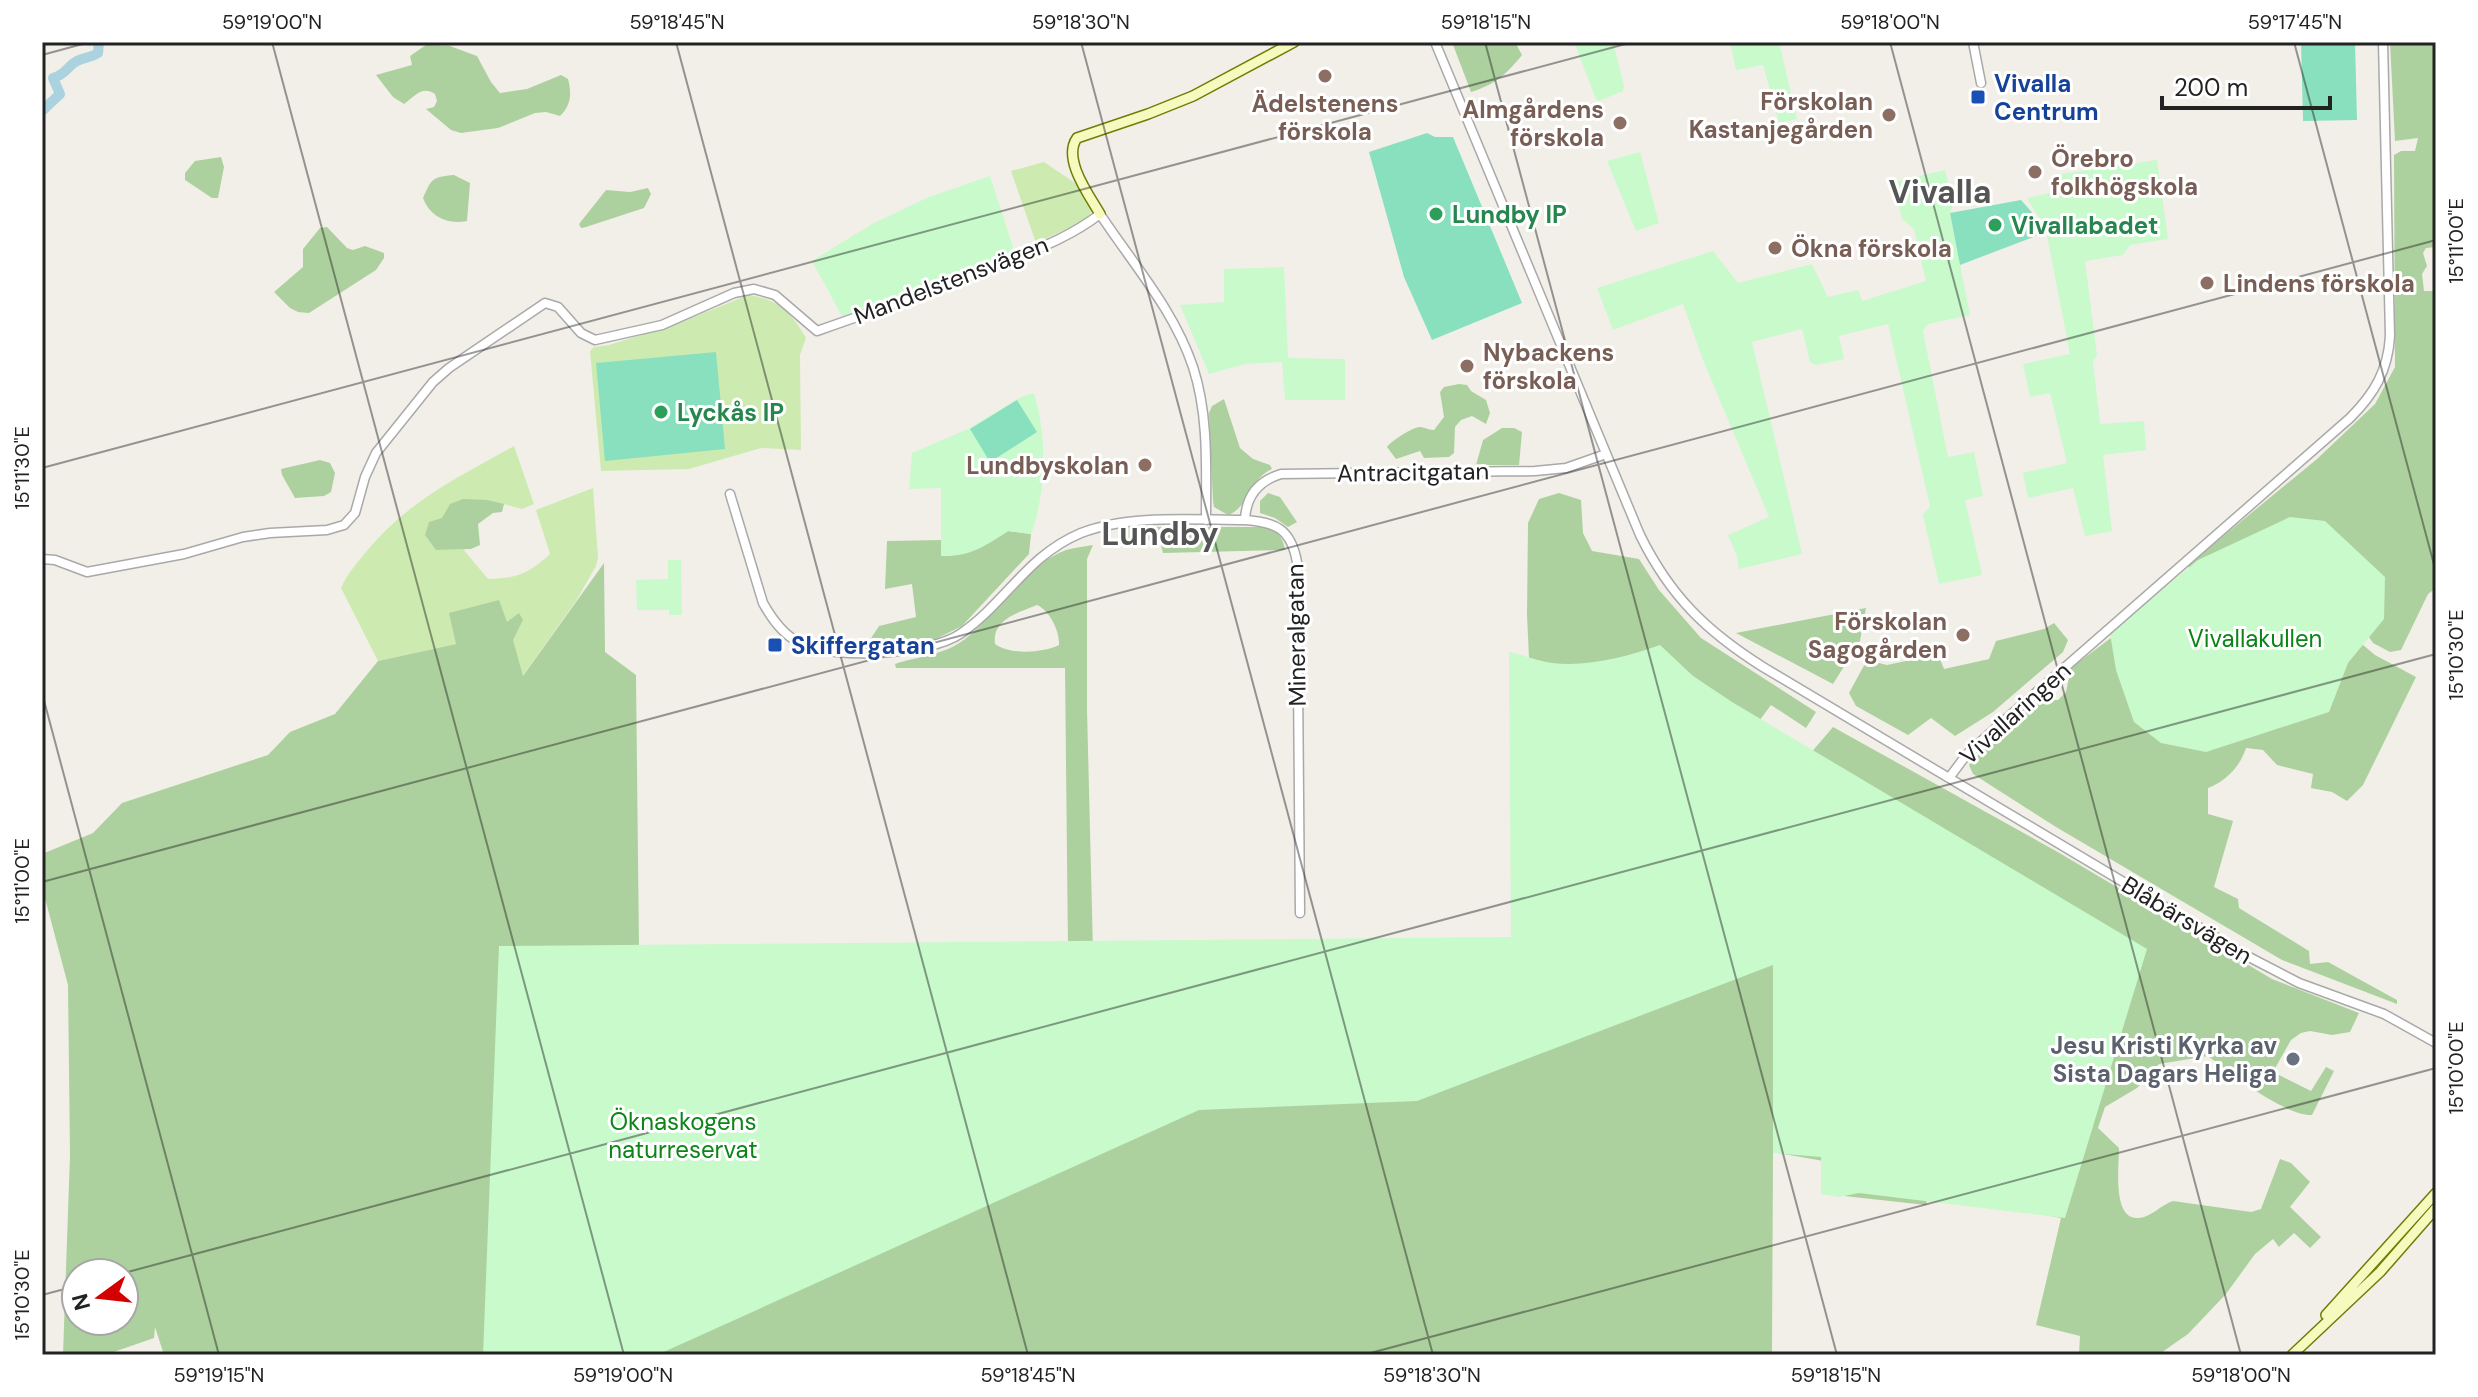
<svg xmlns="http://www.w3.org/2000/svg" width="2478" height="1397" viewBox="0 0 2478 1397" font-family="'DM Sans',sans-serif">
  <style>
    .grass { fill: #cdebb0 }
    .forest { fill: #add19e; fill-rule: evenodd }
    .park { fill: #c8facc }
    .pitch { fill: #88e0be }
    .lines { fill: none; stroke-linecap: round; stroke-linejoin: round }
    .river { stroke: #aad3df; stroke-width: 10 }
    .tertiary-casing { stroke: #a9a9a9; stroke-width: 11 }
    .secondary-casing { stroke: #707d05; stroke-width: 12 }
    .tertiary { stroke: #fff; stroke-width: 8 }
    .secondary { stroke: #f7fabf; stroke-width: 9 }
    .ticks { fill: none; stroke: #222; stroke-width: 2; stroke-opacity: 0.45 }
    .education-dot { fill: #8d6e63; stroke: #fff; stroke-width: 3 }
    .transit-dot { fill: #1a4fb4; stroke: #fff; stroke-width: 3 }
    .leisure-dot { fill: #2e9e5b; stroke: #fff; stroke-width: 3 }
    .worship-dot { fill: #6b7280; stroke: #fff; stroke-width: 3 }
    .labels { text-anchor: middle; dominant-baseline: central; stroke-width: 6; stroke-linejoin: round; paint-order: stroke }
    .transit-label { font-size: 24px; font-weight: bold; fill: #164399; stroke: #fff; text-anchor: start }
    .education-label { font-size: 24px; font-weight: bold; fill: #785e54; stroke: #fff; text-anchor: end }
    .leisure-label { font-size: 24px; font-weight: bold; fill: #27864d; stroke: #fff; text-anchor: start }
    .street-label { font-size: 24px; fill: #222; stroke: #fff }
    .park-label { font-size: 24px; fill: #0c8416; stroke: #fff }
    .worship-label { font-size: 24px; font-weight: bold; fill: #5b616d; stroke: #fff; text-anchor: end }
    .district-label { font-size: 32px; font-weight: bold; fill: #555; stroke: #fff }
    .neatline { fill: none; stroke: #222; stroke-width: 3 }
    .ticks-label { font-size: 20px; text-anchor: middle; fill: #222 }
  </style>
  <rect width="100%" height="100%" fill="#f2efe9"/>
  <!-- grass -->
  <path class="grass" d="M1044,162L1078,185L1092,211L1086,220L1036,243L1011,171Z
    M748,295C778,299 791,312 806,338L800,355L801,450L761,448L689,469L601,471L590,351L594,347L609,345L679,323Z
    M514,446L534,504L522,509L488,500L436,550L463,549L488,579C519,578 528,574 550,554L536,510L593,488L598,557L596,566L576,601L522,677L507,622L456,644L378,661L341,588C347,574 357,563 366,552C409,500 457,478 514,446Z"/>
  <!-- forest -->
  <path class="forest" d="M1452,42H1515L1522,55C1507,74 1494,85 1471,92Z
    M2390,42H2436V247L2426,248L2423,253L2427,266L2422,274L2424,291H2436V588L2428,594L2401,650L2390,652L2373,643L2360,624L2195,587L2188,565L2317,459L2375,404L2395,367L2394,155L2401,151H2415L2418,138L2395,141Z
    M426,45L450,46L477,56L491,82L500,93L527,89L561,75L568,79C572,94 571,105 560,116L546,112L535,113L498,128L461,133L451,130L426,109L434,107L437,101L435,94C422,85 414,97 404,104L393,97L376,75L412,65L410,56Z
    M221,157L224,167L218,198H212L185,180V173L195,161Z
    M454,175L470,183L467,221C448,225 430,217 423,198C432,178 432,177 454,175Z
    M648,188L651,194L644,208L586,227L581,228L579,224L606,190L630,192Z
    M327,227L347,248L353,250L365,246L384,253V258L376,270L309,313L298,312L290,308L274,292L303,267V249L320,228Z
    M1459,384L1467,385L1471,391L1486,400L1490,413L1486,424L1472,416L1461,420L1455,427L1454,453L1449,457L1424,458L1420,451L1396,459L1387,447C1391,441 1414,426 1421,427C1426,428 1430,430 1434,430L1444,417L1440,392L1444,387Z
    M1224,399L1240,448L1253,459L1270,465L1272,469C1248,480 1250,507 1228,515L1214,507L1213,501L1209,413L1212,406Z
    M1502,428H1514L1522,432L1519,465H1476L1483,440Z
    M320,460L330,463L335,473L331,492L324,496L295,498L282,475L281,469Z
    M1268,493L1280,497L1297,522L1288,527L1275,518L1260,513V501Z
    M1559,493L1581,500L1583,533L1592,551L1639,559L1659,590L1701,638L1816,712L1806,728L1771,705L1748,736L1804,761L1833,727L2056,851L2272,979L2359,1013L2350,1032L2332,1035L2310,1031L2301,1033L2291,1040L2273,1072L2311,1091L2326,1067L2334,1071L2312,1115C2285,1116 2230,1073 2208,1056L2159,1064L2137,1088L2105,1107L2098,1128L2119,1148C2119,1167 2112,1221 2139,1218C2151,1217 2161,1205 2173,1201L2251,1212L2261,1209L2280,1159L2291,1163L2310,1182L2290,1207L2321,1237L2310,1248L2294,1233L2279,1247L2273,1239L2255,1254L2226,1294L2188,1334L2158,1355H2085L2079,1353L2080,1336L2036,1325L2061,1218L1928,1193L1926,1205L1826,1194L1829,1162L1773,1152L1772,1355H164L155,1327L154,1338L105,1355H63L70,1155L68,985L42,887V854L93,833L122,803L268,755L290,732L335,714L378,661L456,644L449,613L499,600L507,622L519,613L523,620L513,640L523,676L604,563L605,652L636,675L639,949L1534,958L1531,701L1527,615L1528,523L1539,499ZM76,1273H124V1321H76Z
    M463,499L488,500L504,504L502,512L493,513L478,524L480,545L471,549L436,550L425,535L429,522L442,518L450,504Z
    M1126,527H1265C1278,532 1283,537 1285,550L1163,553L1160,542L1156,540L1128,541Z
    M1008,531L1031,534L1029,554L962,626L930,642L864,649L879,626L916,617L912,584L885,589L887,541L942,540L941,556L1000,536Z
    M1093,545L1087,559V709L1093,951H1068L1065,668H896L895,664C919,656 945,655 965,639C997,615 1022,571 1057,554C1068,548 1081,547 1093,545ZM1037,605C1049,610 1060,631 1059,645C1043,653 1010,655 995,644C992,619 1018,613 1037,605Z
    M1866,608L1860,641L1833,684L1736,633Z
    M2054,623L2068,640L2063,652L1993,712L1955,736L1931,718L1908,735L1856,706L1849,693L1867,660L1887,665L1938,654L1944,669L1989,659L1996,641L2044,629Z
    M2124,628L2357,640L2375,655L2416,677L2363,785L2347,801L2332,792L2311,788L2313,774L2277,765L2263,750L2246,748C2240,767 2226,781 2208,788V814L2233,821L2214,887L2238,899L2239,908L2309,951L2310,964L2328,962L2397,1000V1004L2282,960L2056,827L1973,774L1969,765L1988,744L2041,700H2058L2066,692L2071,668Z"/>
  <!-- park -->
  <path class="park" d="M1574,42H1613L1624,86L1623,91L1599,101L1596,99Z
    M1730,42H1779L1797,119L1779,123L1763,65L1736,70Z
    M1640,152L1659,223L1636,231L1607,161Z
    M2157,160L2168,239L2130,245L2123,255L2085,261L2097,355L2093,361L2100,424L2144,421L2146,450L2103,455L2112,531L2085,536L2073,488L2028,498L2023,473L2067,463L2050,393L2030,397L2023,364L2070,354L2046,230C2041,217 2033,210 2027,198L2055,192L2053,175Z
    M1945,170L1953,205L1950,214L1970,315L1928,324L1923,331L1948,457L1974,452L1983,496L1965,500L1982,575L1939,584L1923,515L1930,506L1888,324L1839,336L1844,359L1816,365L1810,362L1802,329L1752,342L1802,554L1739,569L1737,556L1728,535L1769,517L1703,360L1683,304L1613,330L1597,288L1713,251L1738,283L1812,264L1828,297L1858,290L1862,301L1926,281L1914,229L1902,219L1894,182Z
    M990,176L1015,253L842,316L812,261L872,224L929,197Z
    M1284,267L1288,358L1345,359V400H1285L1282,362L1245,364L1209,374L1180,305L1224,302V269Z
    M1034,393C1047,437 1047,491 1031,534L1008,531C985,546 970,557 941,556V488L909,489L912,453L968,429L1021,397Z
    M2290,517L2325,521L2385,577L2384,619L2348,663L2329,712L2206,752L2161,743L2134,722L2116,670L2110,633L2198,560Z
    M668,560H681L682,615H669V610H637L636,580L668,579Z
    M1660,645L1693,676L1732,702L2147,949L2065,1218L1859,1193L1839,1197L1821,1194V1157L1773,1153V965L1417,1101L1199,1110L657,1355H483L499,946L1511,937L1509,652C1523,655 1538,661 1552,663C1589,667 1626,657 1660,645Z"/>
  <!-- pitch -->
  <path class="pitch" d="M2301,42H2355L2357,120L2303,121Z
    M1427,133L1435,137H1453L1522,303L1432,340L1404,277L1369,152Z
    M2021,200L2036,217L2041,234L1960,265L1950,213Z
    M716,352L725,449L605,461L596,363Z
    M1017,400L1037,432L990,462L970,429Z"/>
  <g class="lines">
    <!-- river -->
    <path class="river" d="M42,111L60,94L53,78C67,74 67,66 77,61C85,57 91,58 98,53L99,42"/>
    <!-- tertiary casing -->
    <g class="tertiary-casing">
      <path id="tertiary" d="M1435,42L1640,535C1670,596 1706,631 1763,667L2249,957L2299,983L2384,1014L2436,1043
        M1973,42L1981,83
        M730,494L763,603C772,619 783,635 800,643C833,660 929,655 960,634C1006,603 1026,556 1081,533C1129,514 1194,520 1245,520C1276,522 1291,529 1297,562L1300,913
        M1245,520C1246,496 1258,481 1281,474L1535,471L1566,468L1606,454
        M42,559L55,560L87,572L184,554L243,537L270,533L327,530L344,525L355,513L365,477L376,453L433,382L449,368L545,303L558,307L581,333L595,340L662,325L734,293L754,289L775,295L817,331C877,310 937,289 996,266C1032,251 1069,238 1100,214C1133,264 1174,310 1193,367C1209,416 1206,469 1206,520
        M1949,778L1967,754L1999,725L2350,418C2374,394 2388,371 2390,336L2383,42"/>
    </g>
    <!-- secondary casing -->
    <g class="secondary-casing">
      <path id="secondary" d="M1100,214C1089,195 1062,159 1077,138L1148,114L1193,96L1294,42
        M2326,1315L2436,1193
        M2292,1355L2380,1272L2436,1208"/>
    </g>
    <!-- tertiary -->
    <use href="#tertiary" class="tertiary"/>
    <!-- secondary -->
    <use href="#secondary" class="secondary"/>
  </g>
  <!-- ticks -->
  <path class="ticks" d="M272,42L624,1355M676,42L1028,1355M1081,42L1433,1355M1485,42L1837,1355M1890,42L2241,1355M2294,42L2436,572M42,55L90,42M42,468L1633,42M42,693L219,1355M42,882L2436,240M124,1273L2436,654M42,1295L76,1286M1363,1355L2436,1068"/>
  <!-- markers -->
  <g class="education-dot">
    <circle cx="1325" cy="76" r="8"/>
    <circle cx="1889" cy="115" r="8"/>
    <circle cx="1620" cy="123" r="8"/>
    <circle cx="2035" cy="172" r="8"/>
    <circle cx="1775" cy="248" r="8"/>
    <circle cx="2207" cy="283" r="8"/>
    <circle cx="1467" cy="366" r="8"/>
    <circle cx="1145" cy="465" r="8"/>
    <circle cx="1963" cy="635" r="8"/>
  </g>
  <g class="transit-dot">
    <rect x="1970" y="89" width="16" height="16" rx="4"/>
    <rect x="767" y="637" width="16" height="16" rx="4"/>
  </g>
  <g class="leisure-dot">
    <circle cx="1436" cy="214" r="8"/>
    <circle cx="1995" cy="225" r="8"/>
    <circle cx="661" cy="412" r="8"/>
  </g>
  <circle class="worship-dot" cx="2293" cy="1059" r="8"/>
  <g class="labels">
    <!-- transit labels -->
    <g class="transit-label">
      <text x="1994" y="83">Vivalla<tspan x="1994" dy="28">Centrum</tspan></text>
      <text x="791" y="645">Skiffergatan</text>
    </g>
    <!-- education labels -->
    <g class="education-label">
      <text x="1873" y="101">Förskolan<tspan x="1873" dy="28">Kastanjegården</tspan></text>
      <text x="1325" y="103" text-anchor="middle">Ädelstenens<tspan x="1325" dy="28">förskola</tspan></text>
      <text x="1604" y="109">Almgårdens<tspan x="1604" dy="28">förskola</tspan></text>
      <text x="2051" y="158" text-anchor="start">Örebro<tspan x="2051" dy="28">folkhögskola</tspan></text>
      <text x="1791" y="248" text-anchor="start">Ökna förskola</text>
      <text x="2223" y="283" text-anchor="start">Lindens förskola</text>
      <text x="1483" y="352" text-anchor="start">Nybackens<tspan x="1483" dy="28">förskola</tspan></text>
      <text x="1129" y="465">Lundbyskolan</text>
      <text x="1947" y="621">Förskolan<tspan x="1947" dy="28">Sagogården</tspan></text>
    </g>
    <!-- leisure labels -->
    <g class="leisure-label">
      <text x="1452" y="214">Lundby IP</text>
      <text x="2011" y="225">Vivallabadet</text>
      <text x="677" y="412">Lyckås IP</text>
    </g>
    <!-- street labels -->
    <g class="street-label">
      <text transform="translate(951 280) rotate(-21)">Mandelstensvägen</text>
      <text transform="translate(1413 472) rotate(-1)">Antracitgatan</text>
      <text transform="translate(1296 635) rotate(-91)">Mineralgatan</text>
      <text transform="translate(2015 713) rotate(-42)">Vivallaringen</text>
      <text transform="translate(2187 920) rotate(31)">Blåbärsvägen</text>
    </g>
    <!-- park labels -->
    <g class="park-label">
      <text x="2255" y="638">Vivallakullen</text>
      <text x="683" y="1121">Öknaskogens<tspan x="683" dy="28">naturreservat</tspan></text>
    </g>
    <!-- worship labels -->
    <g class="worship-label">
      <text x="2277" y="1045">Jesu Kristi Kyrka av<tspan x="2277" dy="28">Sista Dagars Heliga</tspan></text>
    </g>
    <!-- district labels -->
    <g class="district-label">
      <text x="1940" y="192">Vivalla</text>
      <text x="1160" y="534">Lundby</text>
    </g>
  </g>
  <!-- border -->
  <rect width="2478" height="1397" fill="none" stroke="#ffffff" stroke-width="88"/>
  <!-- north arrow -->
  <g transform="translate(100 1297) rotate(255)"><circle r="38" fill="#ffffff" stroke="#a7a7a7" stroke-width="2"/>
  <path d="M0-6L14 30L0 20L-14 30Z" fill="#d40000"/>
  <text y="-12" font-size="22" font-weight="bold" text-anchor="middle" fill="#222222">N</text>
  </g>
  <!-- scale -->
  <path d="M2162 96v12h168v-12" fill="none" stroke="#222222" stroke-width="4"/>
  <text x="2174" y="96" font-size="24" fill="#222222" stroke="#ffffff" stroke-width="6" paint-order="stroke">200 m</text>
  <rect x="44" y="44" width="2390" height="1309" class="neatline"/>
  <g class="ticks-label">
    <text x="272" y="29">59°19'00"N</text>
    <text x="677" y="29">59°18'45"N</text>
    <text x="1081" y="29">59°18'30"N</text>
    <text x="1486" y="29">59°18'15"N</text>
    <text x="1890" y="29">59°18'00"N</text>
    <text x="2295" y="29">59°17'45"N</text>
    <text transform="translate(2456 241) rotate(-90)" y="7">15°11'00"E</text>
    <text transform="translate(22 468) rotate(-90)" y="7">15°11'30"E</text>
    <text transform="translate(2456 655) rotate(-90)" y="7">15°10'30"E</text>
    <text transform="translate(22 881) rotate(-90)" y="7">15°11'00"E</text>
    <text transform="translate(2456 1068) rotate(-90)" y="7">15°10'00"E</text>
    <text transform="translate(22 1295) rotate(-90)" y="7">15°10'30"E</text>
    <text x="219" y="1382">59°19'15"N</text>
    <text x="623" y="1382">59°19'00"N</text>
    <text x="1028" y="1382">59°18'45"N</text>
    <text x="1432" y="1382">59°18'30"N</text>
    <text x="1836" y="1382">59°18'15"N</text>
    <text x="2241" y="1382">59°18'00"N</text>
  </g>
</svg>
